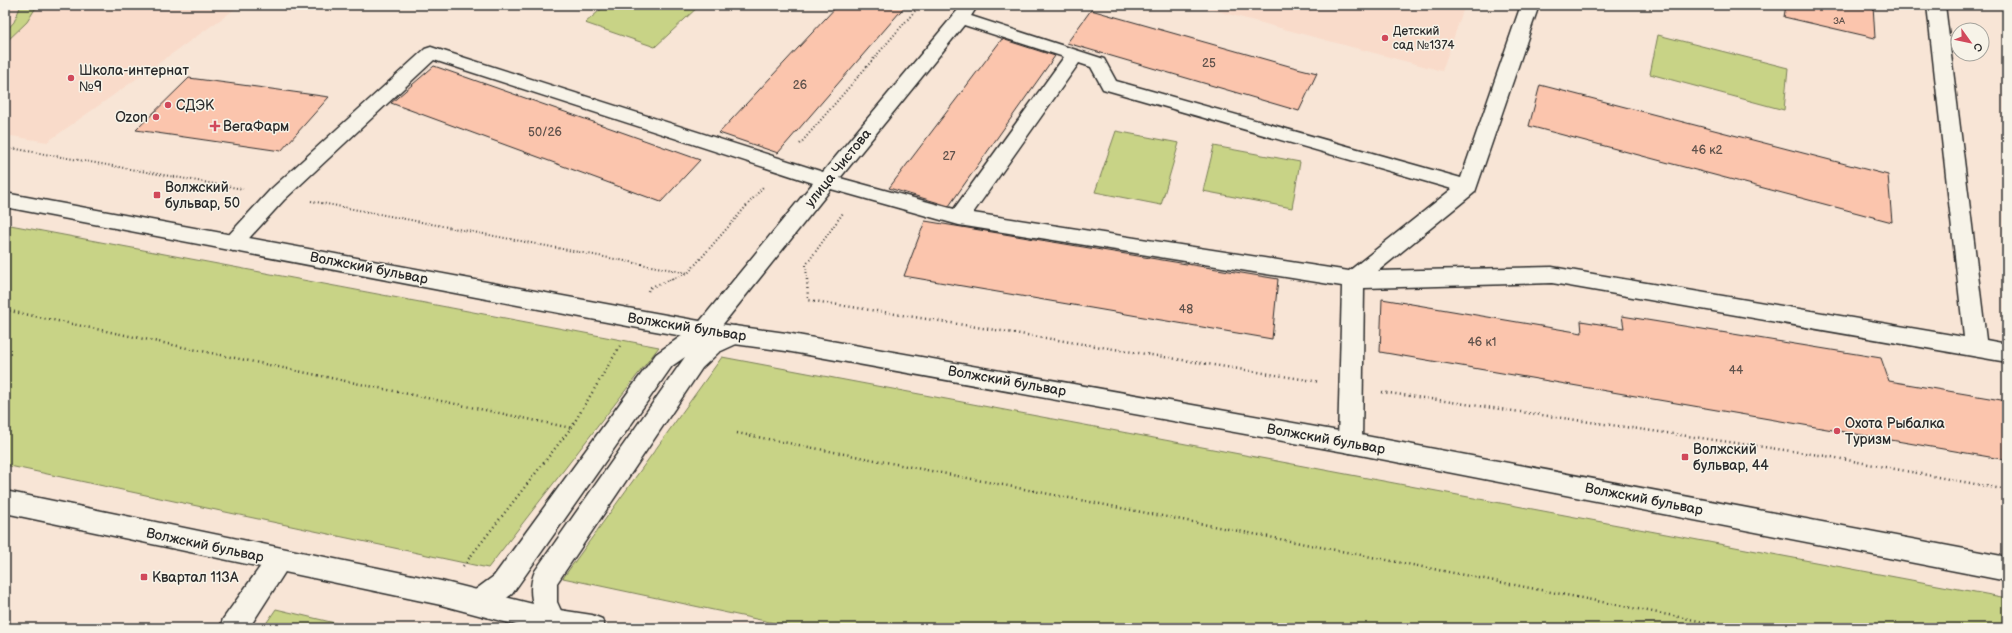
<svg xmlns="http://www.w3.org/2000/svg" width="2012" height="633" viewBox="0 0 2012 633" font-family="'Balsamiq Sans',sans-serif">
  <style>
    .built { fill: #f9dbca }
    .green { fill: #c8d386; stroke: #7a7f58 }
    .building { fill: #fbc5ad; stroke: #2b2b2b }
    .lines { fill: none; stroke-linecap: round; stroke-linejoin: round }
    .minor-casing { stroke: #2b2b2b; stroke-width: 3 }
    .major-casing { stroke: #2b2b2b; stroke-width: 3 }
    .path-far1 { stroke: #2b2b2b; stroke-width: 2; stroke-dasharray: 1 2.5; stroke-linecap: butt }
    .path { stroke: #2b2b2b; stroke-width: 2.5; stroke-dasharray: 1 3.5; stroke-linecap: butt }
    .minor { fill: #f7f3e8; fill-rule: evenodd }
    .major { fill: #f7f3e8; fill-rule: evenodd }
    .poi-dot { fill: #d1495b; stroke: #f7f3e8; stroke-width: 1.5 }
    .labels { text-anchor: middle; dominant-baseline: central; stroke-width: 3; stroke-linejoin: round; paint-order: stroke }
    .far-number-label { font-size: 10px; fill: #5f524c }
    .far-poi-label { font-size: 12px; fill: #2b2b2b; stroke: #f7f3e8; text-anchor: start }
    .number-label { font-size: 12px; fill: #5f524c }
    .poi-label { font-size: 14px; fill: #2b2b2b; stroke: #f7f3e8; text-anchor: start }
    .street-label { font-size: 14px; fill: #2b2b2b; stroke: #f7f3e8 }
  </style>
  <rect width="100%" height="100%" fill="#f8e5d6"/>
  <filter id="ink" filterUnits="userSpaceOnUse"><feTurbulence type="fractalNoise" baseFrequency=".025" numOctaves="2"/><feDisplacementMap in="SourceGraphic" scale="8" xChannelSelector="R" yChannelSelector="G"/><feConvolveMatrix kernelMatrix="1 2 1 2 8 2 1 2 1" color-interpolation-filters="sRGB"/></filter>
  <g filter="url(#ink)">
    <!-- built -->
    <path class="built" d="M5,5H241L47,142L5,135Z
      M1194,5H1465L1442,71Z"/>
    <!-- green -->
    <path class="green" d="M21,5H65L35,9L27,22L5,43V32L14,22Z
      M606,5H700L655,47L585,23Z
      M1658,35L1788,68L1784,110L1650,74Z
      M1116,131L1179,143L1161,205L1095,192Z
      M1214,146L1300,162L1292,208L1203,191Z
      M5,224L659,347L488,568L5,465Z
      M722,357L2007,598V628H798L563,578Z
      M276,609L356,628H263Z"/>
    <!-- building -->
    <path class="building" d="M838,5H906L778,153L719,133Z
      M1786,5H1873L1875,38L1784,17Z
      M1091,10L1289,66L1317,73L1299,111L1067,43Z
      M1002,39L1055,56L949,206L889,188Z
      M434,66L585,119L700,160L661,202L391,103Z
      M189,78L257,87L329,97L281,151L136,130Z
      M1540,85L1888,175L1892,222L1529,126Z
      M925,221L1278,279L1272,339L904,276Z
      M1382,299L1582,333L1581,321L1624,328L1622,316L1881,358L1889,381L2007,401V460L1380,352Z"/>
    <g class="lines">
      <!-- minor casing -->
      <g class="minor-casing">
        <path id="minor" d="M962,5H978L971,16L1104,59L1116,81L1461,178L1521,5H1539L1475,192L1378,271L1552,267L1964,337L1927,5H1945L1986,340L2007,344V362L1552,283L1364,288L1362,443L1358,450L1350,453L1342,450L1338,443L1342,286L959,225L831,189L715,334L735,326L743,329L746,335L743,341L719,352L702,368L557,583V602L566,622L564,628H542C534,609 526,592 535,571L685,357L672,366L512,594L489,611L480,614L471,611L467,602L471,593L494,576L656,354L697,325L813,183L434,60L284,200L240,248L233,251L226,248L223,243L226,238L270,190L425,49L431,47L437,49L823,172ZM964,25L1064,57L954,209L840,178ZM1079,63L1091,67L1103,89L1452,189L1349,271L973,213Z
          M279,549L288,553L292,561L249,628H220L223,619L270,553Z"/>
      </g>
      <!-- major casing -->
      <g class="major-casing">
        <path id="major" d="M5,193L633,309L705,322L786,333L1350,433L2007,557V581L1350,453L786,351L705,340L633,327L5,207Z
          M5,491L441,581L553,609L592,615L602,619L605,628H527L441,605L5,513Z"/>
      </g>
      <!-- path-far1 -->
      <path class="path-far1" d="M800,144L920,5
        M5,147L243,189
        M311,201L688,273
        M669,280L688,273L763,187
        M807,280L806,265L843,213"/>
      <!-- path -->
      <path class="path" d="M807,279L808,300L1320,382
        M648,291L649,288L672,279
        M5,310L571,428
        M1382,392L1826,456L2007,490
        M737,433L1735,628
        M463,566L571,428L620,346
        M423,628L426,621"/>
      <!-- minor -->
      <use href="#minor" class="minor"/>
      <!-- major -->
      <use href="#major" class="major"/>
    </g>
  </g>
  <!-- markers -->
  <g class="poi-dot">
    <circle cx="1385" cy="38" r="4"/>
    <circle cx="71" cy="78" r="4"/>
    <circle cx="168" cy="105" r="4"/>
    <circle cx="156" cy="117" r="4"/>
    <path d="M213 120h4v4h4v4h-4v4h-4v-4h-4v-4h4z"/>
    <rect x="153" y="191" width="8" height="8" rx="2"/>
    <circle cx="1837" cy="431" r="4"/>
    <rect x="1681" y="453" width="8" height="8" rx="2"/>
    <rect x="140" y="573" width="8" height="8" rx="2"/>
  </g>
  <g class="labels">
    <!-- far-number labels -->
    <g class="far-number-label">
      <text x="1839" y="21">3А</text>
    </g>
    <!-- far-poi labels -->
    <g class="far-poi-label">
      <text x="1393" y="31">Детский<tspan x="1393" dy="14">сад №1374</tspan></text>
    </g>
    <!-- number labels -->
    <g class="number-label">
      <text x="1209" y="63">25</text>
      <text x="800" y="85">26</text>
      <text x="545" y="132">50/26</text>
      <text x="1707" y="150">46 к2</text>
      <text x="949" y="156">27</text>
      <text x="1186" y="309">48</text>
      <text x="1482" y="342">46 к1</text>
      <text x="1736" y="370">44</text>
    </g>
    <!-- poi labels -->
    <g class="poi-label">
      <text x="79" y="70">Школа-интернат<tspan x="79" dy="16">№9</tspan></text>
      <text x="176" y="105">СДЭК</text>
      <text x="148" y="117" text-anchor="end">Ozon</text>
      <text x="223" y="126">ВегаФарм</text>
      <text x="165" y="187">Волжский<tspan x="165" dy="16">бульвар, 50</tspan></text>
      <text x="1845" y="423">Охота Рыбалка<tspan x="1845" dy="16">Туризм</tspan></text>
      <text x="1693" y="449">Волжский<tspan x="1693" dy="16">бульвар, 44</tspan></text>
      <text x="152" y="577">Квартал 113А</text>
    </g>
    <!-- street labels -->
    <g class="street-label">
      <text transform="translate(838 168) rotate(-51)">улица Чистова</text>
      <text transform="translate(369 268) rotate(11)">Волжский бульвар</text>
      <text transform="translate(687 327) rotate(9)">Волжский бульвар</text>
      <text transform="translate(1007 381) rotate(10)">Волжский бульвар</text>
      <text transform="translate(1326 439) rotate(10)">Волжский бульвар</text>
      <text transform="translate(1644 499) rotate(11)">Волжский бульвар</text>
      <text transform="translate(205 545) rotate(12)">Волжский бульвар</text>
    </g>
  </g>
  <!-- margin -->
  <rect width="2012" height="633" fill="none" stroke="#f7f3e8" stroke-width="20"/>
  <rect x="10" y="10" width="1992" height="613" fill="none" stroke="#2b2b2b" stroke-width="1.5" filter="url(#ink)"/>
  <!-- north arrow -->
  <g transform="translate(1970 42) rotate(123)"><circle r="19" fill="#f7f3e8" stroke="#a5a39c"/>
  <path d="M0-3L7 15L0 10L-7 15Z" fill="#d1495b"/>
  <text y="-6" font-size="11" font-weight="bold" text-anchor="middle" fill="#2b2b2b">С</text>
  </g>
</svg>
